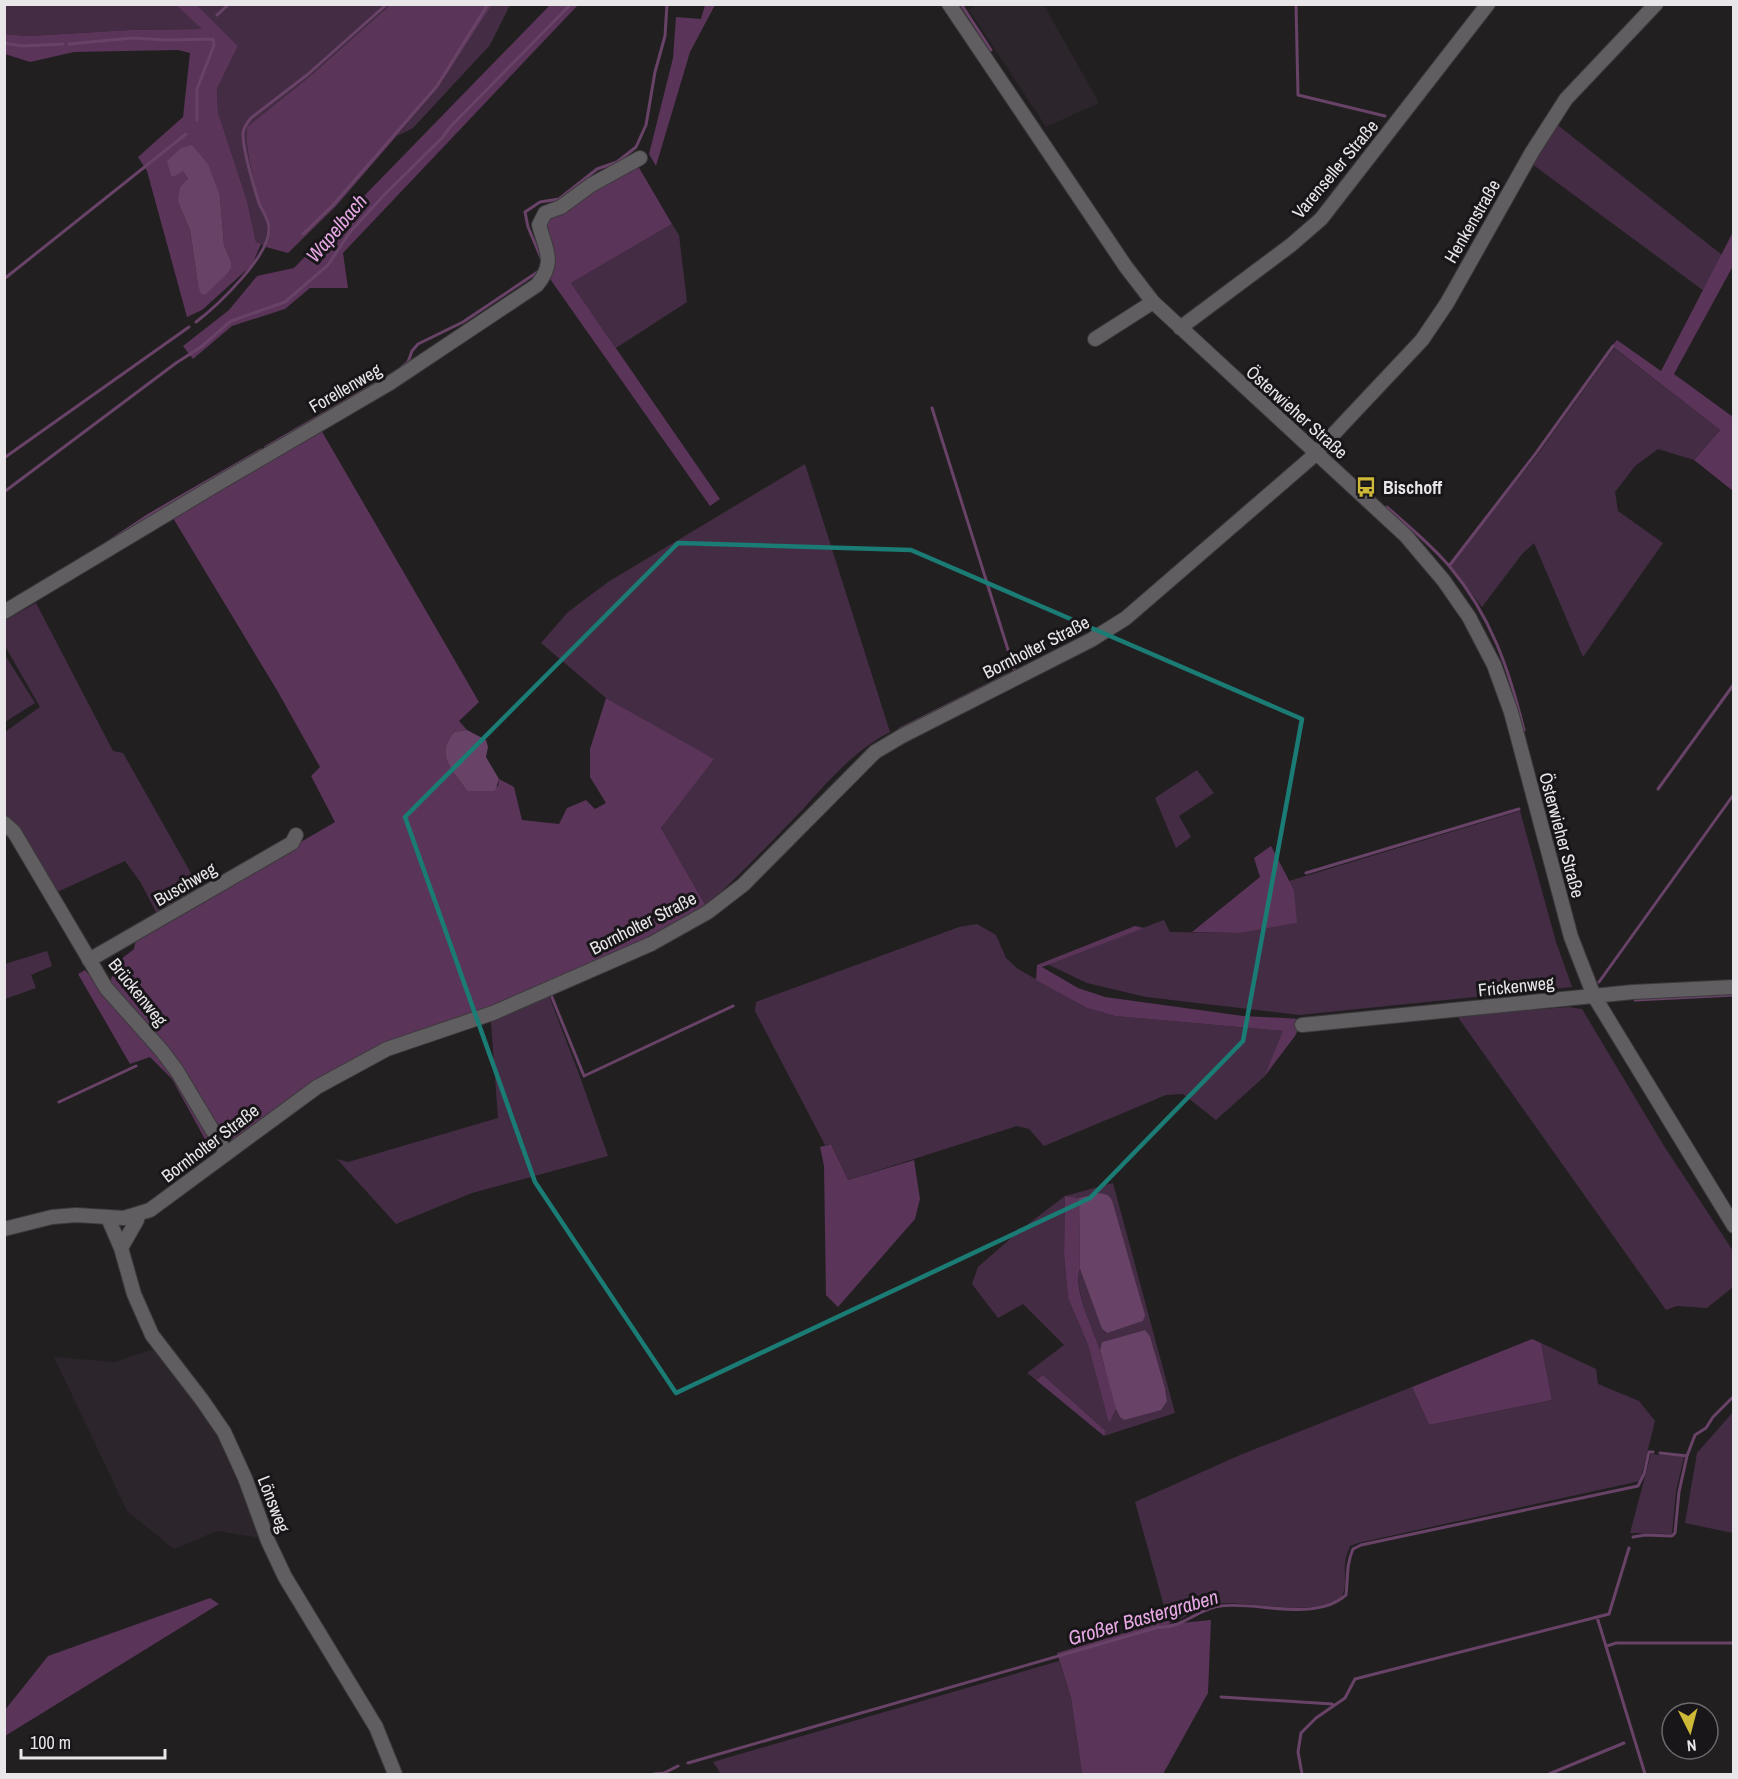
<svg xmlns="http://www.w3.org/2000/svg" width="1738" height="1779" viewBox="0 0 1738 1779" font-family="'Archivo Narrow',sans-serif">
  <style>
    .built { fill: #2c252c }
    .green { fill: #442d44; fill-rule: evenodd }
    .forest { fill: #5a3459; fill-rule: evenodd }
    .water { fill: #684267 }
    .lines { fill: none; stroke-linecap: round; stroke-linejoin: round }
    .stream { stroke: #684267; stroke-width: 3 }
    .minor-casing { stroke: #3c3a3c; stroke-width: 16 }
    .minor { stroke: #615e61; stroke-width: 14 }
    .marked { fill: none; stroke: #1a7c74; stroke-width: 4.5; stroke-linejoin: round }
    .labels { text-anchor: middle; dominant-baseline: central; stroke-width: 6; stroke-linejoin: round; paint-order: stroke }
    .street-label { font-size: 18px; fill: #e8e6e8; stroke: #181618 }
    .poi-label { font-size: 18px; font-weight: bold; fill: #e8e6e8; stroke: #181618; text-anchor: start }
    .water-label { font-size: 20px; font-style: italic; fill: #e7a9e5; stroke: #181618 }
  </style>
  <rect width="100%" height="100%" fill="#221f21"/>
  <!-- built -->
  <path class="built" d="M979,4L1044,5L1099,103L1046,127L969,10Z
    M156,1348L202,1407L232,1464L260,1538L217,1531L174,1549L127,1511L54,1357L115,1362Z"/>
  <!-- green -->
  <path class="green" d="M4,5H176L203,29L130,30L28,36L5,34Z
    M197,5H390L309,77L247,127C244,143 254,186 260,202C268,221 276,225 266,247L256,242L247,201L218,112L217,89L238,46Z
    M492,5H510L490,45L413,128L397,136L438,88Z
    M1555,123L1722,255L1704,291L1532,164Z
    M672,224L679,235L687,302L616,348L571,283Z
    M1614,348L1720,430L1694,460L1658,449L1635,466L1615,492L1618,511L1663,543L1583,657L1534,543L1522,554L1482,607L1450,565L1538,454Z
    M805,464L890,732C855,750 830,779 804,808C772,841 740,875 706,906L661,828L713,759L606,698L541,643L568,612L608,582Z
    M36,603L113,751L123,753L201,891L158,916L141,883L125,861L55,893L30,846L5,816V732L40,707L5,646L4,621Z
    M5,655L35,703L5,722H4Z
    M1197,770L1214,793L1179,816L1191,837L1176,848L1155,798Z
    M1520,811L1556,942L1572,987L1300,1015L1146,997L1087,983L1047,964L1164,920L1170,932L1240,933L1296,923L1294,890L1289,881Z
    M977,924L996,935L1006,958L1018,969L1087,1008L1115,1016L1284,1031L1264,1077L1216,1120L1183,1094L1166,1095L1044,1146L1029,1129L1017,1126L848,1180L831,1144L825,1145L755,1011L756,1002L959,927Z
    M47,951L52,966L31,975L36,988L5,999V964Z
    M549,996L579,1074L608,1156L472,1193L396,1224L337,1159L348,1162L498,1118L491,1022Z
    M1569,1007L1582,1009L1664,1146L1733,1251V1287L1707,1308L1677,1306L1666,1310L1457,1016Z
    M1113,1183L1175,1413L1104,1436L1106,1431L1043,1375L1036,1380L1027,1373L1064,1345L1023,1304L998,1318L972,1284L978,1267L1019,1231L1065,1196ZM1100,1193L1108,1195L1112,1200L1144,1315L1143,1321L1106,1333L1102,1329L1080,1269C1073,1288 1093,1330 1100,1350L1102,1342L1145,1330L1150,1336L1165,1388L1167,1401L1120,1417L1116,1409L1109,1422L1088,1345L1068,1298L1064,1254L1065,1196L1079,1198Z
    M1541,1343L1596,1369L1598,1384L1639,1401L1655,1421L1640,1481L1358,1543L1350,1546C1348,1552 1345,1558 1345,1564C1344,1574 1347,1587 1342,1596C1325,1620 1243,1599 1216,1604C1200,1607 1184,1618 1169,1624L1135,1502L1240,1455L1412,1387L1429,1425L1552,1400Z
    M1733,1412V1533L1685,1523L1697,1453Z
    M1651,1454L1684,1457L1676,1491L1672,1534L1630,1533Z
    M1059,1661L1071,1698L1082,1774H721L713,1762Z"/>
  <!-- forest -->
  <path class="forest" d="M176,5H197L238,46L217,89L218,112L247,201L256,242L261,244L252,265L202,310L187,317L147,171L138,157L183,117L190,53L178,50L74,52L30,62L5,54L4,34L28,36L130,30L202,29ZM183,170L220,196L224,245L231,261L198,285L190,230L178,202L188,179Z
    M390,5H492L438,88L336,206L288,253L266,247C276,225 268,221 260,202C254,186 244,143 247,127L309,77Z
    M550,5H578L343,253L348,288H310L285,309L232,326L193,359L183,346L229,310L257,276L294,268Z
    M705,5H715L690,52L656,166L649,154L673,58L676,17L701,19Z
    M638,166L672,224L571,283L720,499L710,506L550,279L554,262L543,224L547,216L595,188Z
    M1733,232V266L1674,374L1733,417V491L1694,460L1720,430L1612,346L1617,340L1661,371Z
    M321,430L479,702L459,721L467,730L454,732C434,756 453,770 467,791L498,786L499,779L514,787L522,820L559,824L567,808L586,800L595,809L606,803L590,777V749L606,698L714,759L661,828L706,906L670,929L314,1083L233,1141L223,1137L110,983L115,964L134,949L136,939L335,822L311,776L320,767L278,692L173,518Z
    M1271,846L1294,890L1297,923L1240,933L1192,932L1260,877L1254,858Z
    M1135,926L1144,928L1042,967L1078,988L1105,997L1243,1016L1302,1019L1574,991L1577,995L1302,1023L1295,1036L1264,1077L1283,1031L1115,1016L1087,1008L1036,980L1037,965Z
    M85,970L167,1065L214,1147L212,1152L172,1079L150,1057L130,1064L78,974Z
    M831,1144L848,1180L914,1160L920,1199L915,1219L838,1307L826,1295L824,1166L820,1147Z
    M1065,1196L1079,1198L1080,1269C1072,1289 1094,1330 1100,1351C1105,1368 1110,1385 1115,1402L1116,1409L1109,1423L1088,1345L1068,1298L1064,1254Z
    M1532,1339L1541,1343L1552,1400L1429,1425L1412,1387Z
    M1043,1375L1106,1431L1104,1436L1036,1380Z
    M210,1598L219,1604L5,1736V1710L48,1656Z
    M1168,1620L1170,1624L1211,1620L1208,1693L1163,1774H1082L1071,1698L1057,1653Z"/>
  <!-- water -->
  <path class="water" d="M192,145L208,164L220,196L224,245L231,261V268L227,274L205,295L201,294L198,285L190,230L178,202L180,187L188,179L183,171L175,176H171L167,161L181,148Z
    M467,730L486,740L488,747L486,757L499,779L495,791H467C453,770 434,756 454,732Z
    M1100,1193L1108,1195L1112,1200L1145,1315L1143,1321L1107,1333L1102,1329L1080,1269L1079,1198Z
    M1145,1330L1150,1336L1165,1388L1167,1401L1161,1410L1124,1420L1120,1417L1116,1409L1100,1350L1102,1342Z"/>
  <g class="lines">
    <!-- stream -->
    <path class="stream" d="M961,4L991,50
      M1296,4L1298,95L1385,116
      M217,15L229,4
      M4,43L22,46L63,44
      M69,44L133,38L166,40L213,39L214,45L197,89V120
      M303,234L333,205L437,86L488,4
      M542,260L528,227L525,212L540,202L559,199L597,169L617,162L636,147L646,125L655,72L665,36L667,4
      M4,279L186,134
      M196,322C217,306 271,255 269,228C269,219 262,211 259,203C254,187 243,150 243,134C243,128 247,123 251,118L307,75L387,4
      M402,367L408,362L412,351L418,344L463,322L539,271
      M932,408L1015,672
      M266,447L397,371
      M4,458L189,327
      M4,492L176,363L201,347L231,321L285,302L328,265L350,232L385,194L442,138L451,126L571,4
      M1387,507C1408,526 1432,545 1450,567C1491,616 1509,669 1524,730
      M105,544L149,515L261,450
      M1449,566L1536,453L1613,346
      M900,729L1007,675
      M1658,789L1734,684
      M1306,873L1519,809
      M1599,982L1734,794
      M551,995L584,1076L733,1006
      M1635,1000L1734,995
      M59,1102L136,1066
      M1660,1453L1687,1456L1695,1435L1706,1428L1713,1417L1734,1396
      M1633,1537L1645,1535L1672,1536L1675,1533L1679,1492L1687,1456
      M1597,1617L1645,1774
      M1607,1646L1616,1643H1734
      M1221,1697L1332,1704
      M688,1763L1159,1627C1182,1629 1199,1608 1220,1606C1257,1601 1315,1623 1346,1595C1348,1578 1346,1565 1353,1549L1361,1545L1638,1486L1644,1474L1649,1452H1653
      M653,1774L664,1773L678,1766
      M1302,1774L1298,1752L1301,1733L1316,1718L1345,1698L1355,1679L1609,1614L1629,1548
      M1549,1774L1624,1743"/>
    <!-- minor casing -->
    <g class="minor-casing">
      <path id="minor" d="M949,4L1126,267L1153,302L1406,536L1444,581L1469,617L1494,665L1511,712L1571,937L1594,996L1734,1226
        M1180,328L1291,245L1321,219L1488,4
        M1095,339L1153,302
        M4,612L219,483L390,383L537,285C556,262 546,251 539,225L545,213L561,207L591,185L640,158
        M4,823L14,832L106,988L162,1051L177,1071L226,1153
        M89,960L292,843L296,835
        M1302,1025L1633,992L1734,987
        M108,1218L121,1248L134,1294L152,1335L202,1400L224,1432L245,1478L268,1541L285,1577L376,1727L395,1774
        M4,1229L52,1217L76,1215L124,1218L150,1210L317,1087L387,1049L493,1013L651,944L708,912L743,885L875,752L902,736L1091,640L1126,618L1311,458L1422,340L1447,303L1532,152L1566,99L1656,4
        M121,1248L137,1220L138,1214"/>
    </g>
    <!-- minor -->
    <use href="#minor" class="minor"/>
  </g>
  <!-- marked area -->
  <path class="marked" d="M678,543L911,550L1302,719L1243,1041L1090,1198L676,1393L535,1182L405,817Z"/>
  <!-- icons -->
  <defs>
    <g id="bus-bare" transform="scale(1.62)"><path d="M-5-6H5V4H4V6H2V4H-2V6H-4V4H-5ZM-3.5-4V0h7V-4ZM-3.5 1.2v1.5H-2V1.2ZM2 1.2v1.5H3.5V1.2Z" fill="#ceb837" stroke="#181618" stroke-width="2.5" paint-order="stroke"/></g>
  </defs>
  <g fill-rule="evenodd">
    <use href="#bus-bare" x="1366" y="487"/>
  </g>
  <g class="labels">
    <!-- street labels -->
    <g class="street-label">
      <text transform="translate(1335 169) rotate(-50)">Varenseller Straße</text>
      <text transform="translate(1472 221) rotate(-60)">Henkenstraße</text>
      <text transform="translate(345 388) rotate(-30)">Forellenweg</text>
      <text transform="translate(1297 412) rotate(42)">Österwieher Straße</text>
      <text transform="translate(1036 647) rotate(-27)">Bornholter Straße</text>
      <text transform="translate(1562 835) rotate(75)">Österwieher Straße</text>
      <text transform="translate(185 884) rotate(-30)">Buschweg</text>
      <text transform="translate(643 923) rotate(-27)">Bornholter Straße</text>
      <text transform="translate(1516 986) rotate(-6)">Frickenweg</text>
      <text transform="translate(138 992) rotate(51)">Brückenweg</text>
      <text transform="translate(210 1143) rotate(-37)">Bornholter Straße</text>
      <text transform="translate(274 1504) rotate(69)">Lönsweg</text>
    </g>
    <!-- poi labels -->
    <g class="poi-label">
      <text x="1383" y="487">Bischoff</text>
    </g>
    <!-- water labels -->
    <g class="water-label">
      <text transform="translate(336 228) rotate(-50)">Wapelbach</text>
      <text transform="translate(1143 1617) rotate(-16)">Großer Bastergraben</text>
    </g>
  </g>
  <!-- border -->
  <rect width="1738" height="1779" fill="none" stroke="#e8e6e8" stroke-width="12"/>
  <!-- north arrow -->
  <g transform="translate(1690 1731) rotate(174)"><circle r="28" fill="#181618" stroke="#6b696b" stroke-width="1.5"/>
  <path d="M0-4.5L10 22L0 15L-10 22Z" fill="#ceb837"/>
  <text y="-9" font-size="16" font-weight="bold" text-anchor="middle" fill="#e8e6e8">N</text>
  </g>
  <!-- scale -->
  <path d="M21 1749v9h144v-9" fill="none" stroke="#e8e6e8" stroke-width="3"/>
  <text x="30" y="1749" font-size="18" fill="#e8e6e8" stroke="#181618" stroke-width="4.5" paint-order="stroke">100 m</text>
</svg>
